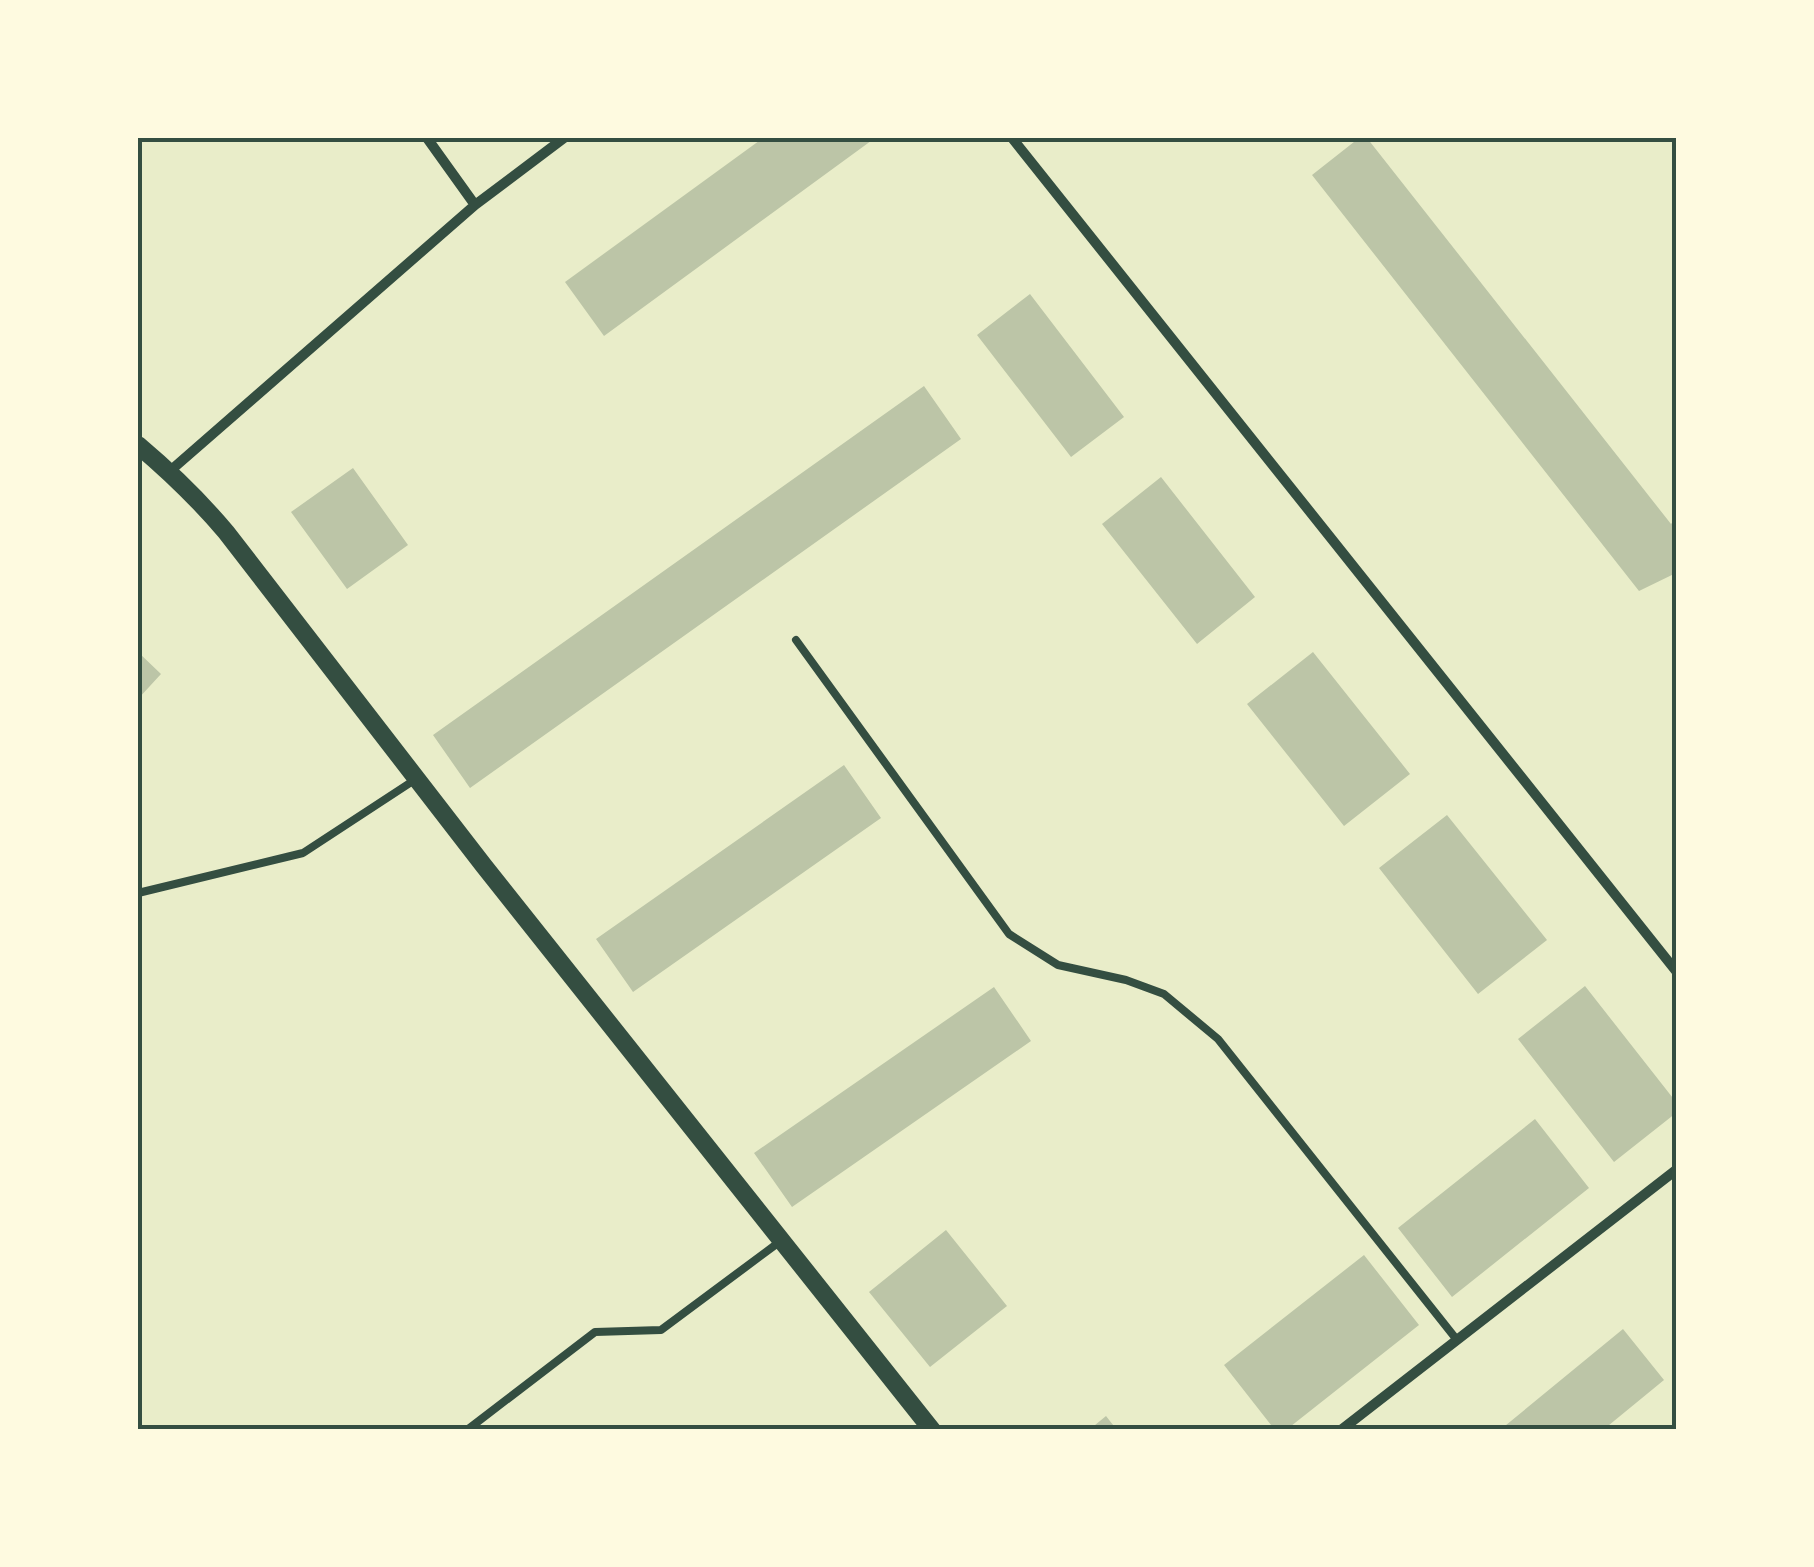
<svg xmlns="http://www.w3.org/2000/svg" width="1814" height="1567" viewBox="0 0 1814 1567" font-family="Arial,sans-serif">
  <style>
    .building { fill: #bcc5a7 }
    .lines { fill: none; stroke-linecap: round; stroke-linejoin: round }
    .path { stroke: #344e41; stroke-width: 6 }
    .service { stroke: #344e41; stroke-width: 8 }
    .minor { stroke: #344e41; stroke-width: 10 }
    .tertiary { stroke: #344e41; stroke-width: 18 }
    .neatline { fill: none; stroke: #344e41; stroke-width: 4 }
  </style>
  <rect width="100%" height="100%" fill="#e9edc9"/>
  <!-- building -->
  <path class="building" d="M763,138H875L604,336L565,282Z
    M1359,138H1367L1671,524L1676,518V573L1639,591L1312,175Z
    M1030,294L1124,417L1071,457L977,335Z
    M924,386L961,439L470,788L433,735Z
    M353,468L408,545L347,589L291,512Z
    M1161,477L1255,597L1197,644L1102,524Z
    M138,652L161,674L138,699Z
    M1313,652L1410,774L1344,826L1247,704Z
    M844,765L881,818L633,992L596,939Z
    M1447,815L1547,940L1478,994L1379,868Z
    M1585,986L1676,1102V1113L1614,1162L1518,1039Z
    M994,987L1031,1041L792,1207L754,1153Z
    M1535,1119L1589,1188L1452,1297L1398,1228Z
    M946,1230L1007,1306L930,1367L869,1292Z
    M1364,1255L1419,1325L1286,1430H1275L1224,1365Z
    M1623,1329L1664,1380L1603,1430H1500Z
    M1106,1416L1117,1430H1089Z"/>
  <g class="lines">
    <!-- path -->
    <path class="path" d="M733,1430V1428"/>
    <!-- service -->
    <path class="service" d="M796,640L1009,934L1058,965L1126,980L1164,994L1218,1039L1457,1340
      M138,893L303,853L416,779
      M467,1430L595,1332L661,1330L782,1240"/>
    <!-- minor -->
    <path class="minor" d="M427,138L475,205
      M1012,138L1676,971
      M170,471L475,205L564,138
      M1341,1430L1676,1170"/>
    <!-- tertiary -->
    <path class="tertiary" d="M138,445C170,472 199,500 226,532L484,866L932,1430"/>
  </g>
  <!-- border -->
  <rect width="1814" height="1567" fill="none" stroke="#fefae0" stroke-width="280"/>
  <rect x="140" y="140" width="1534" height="1287" class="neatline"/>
</svg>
